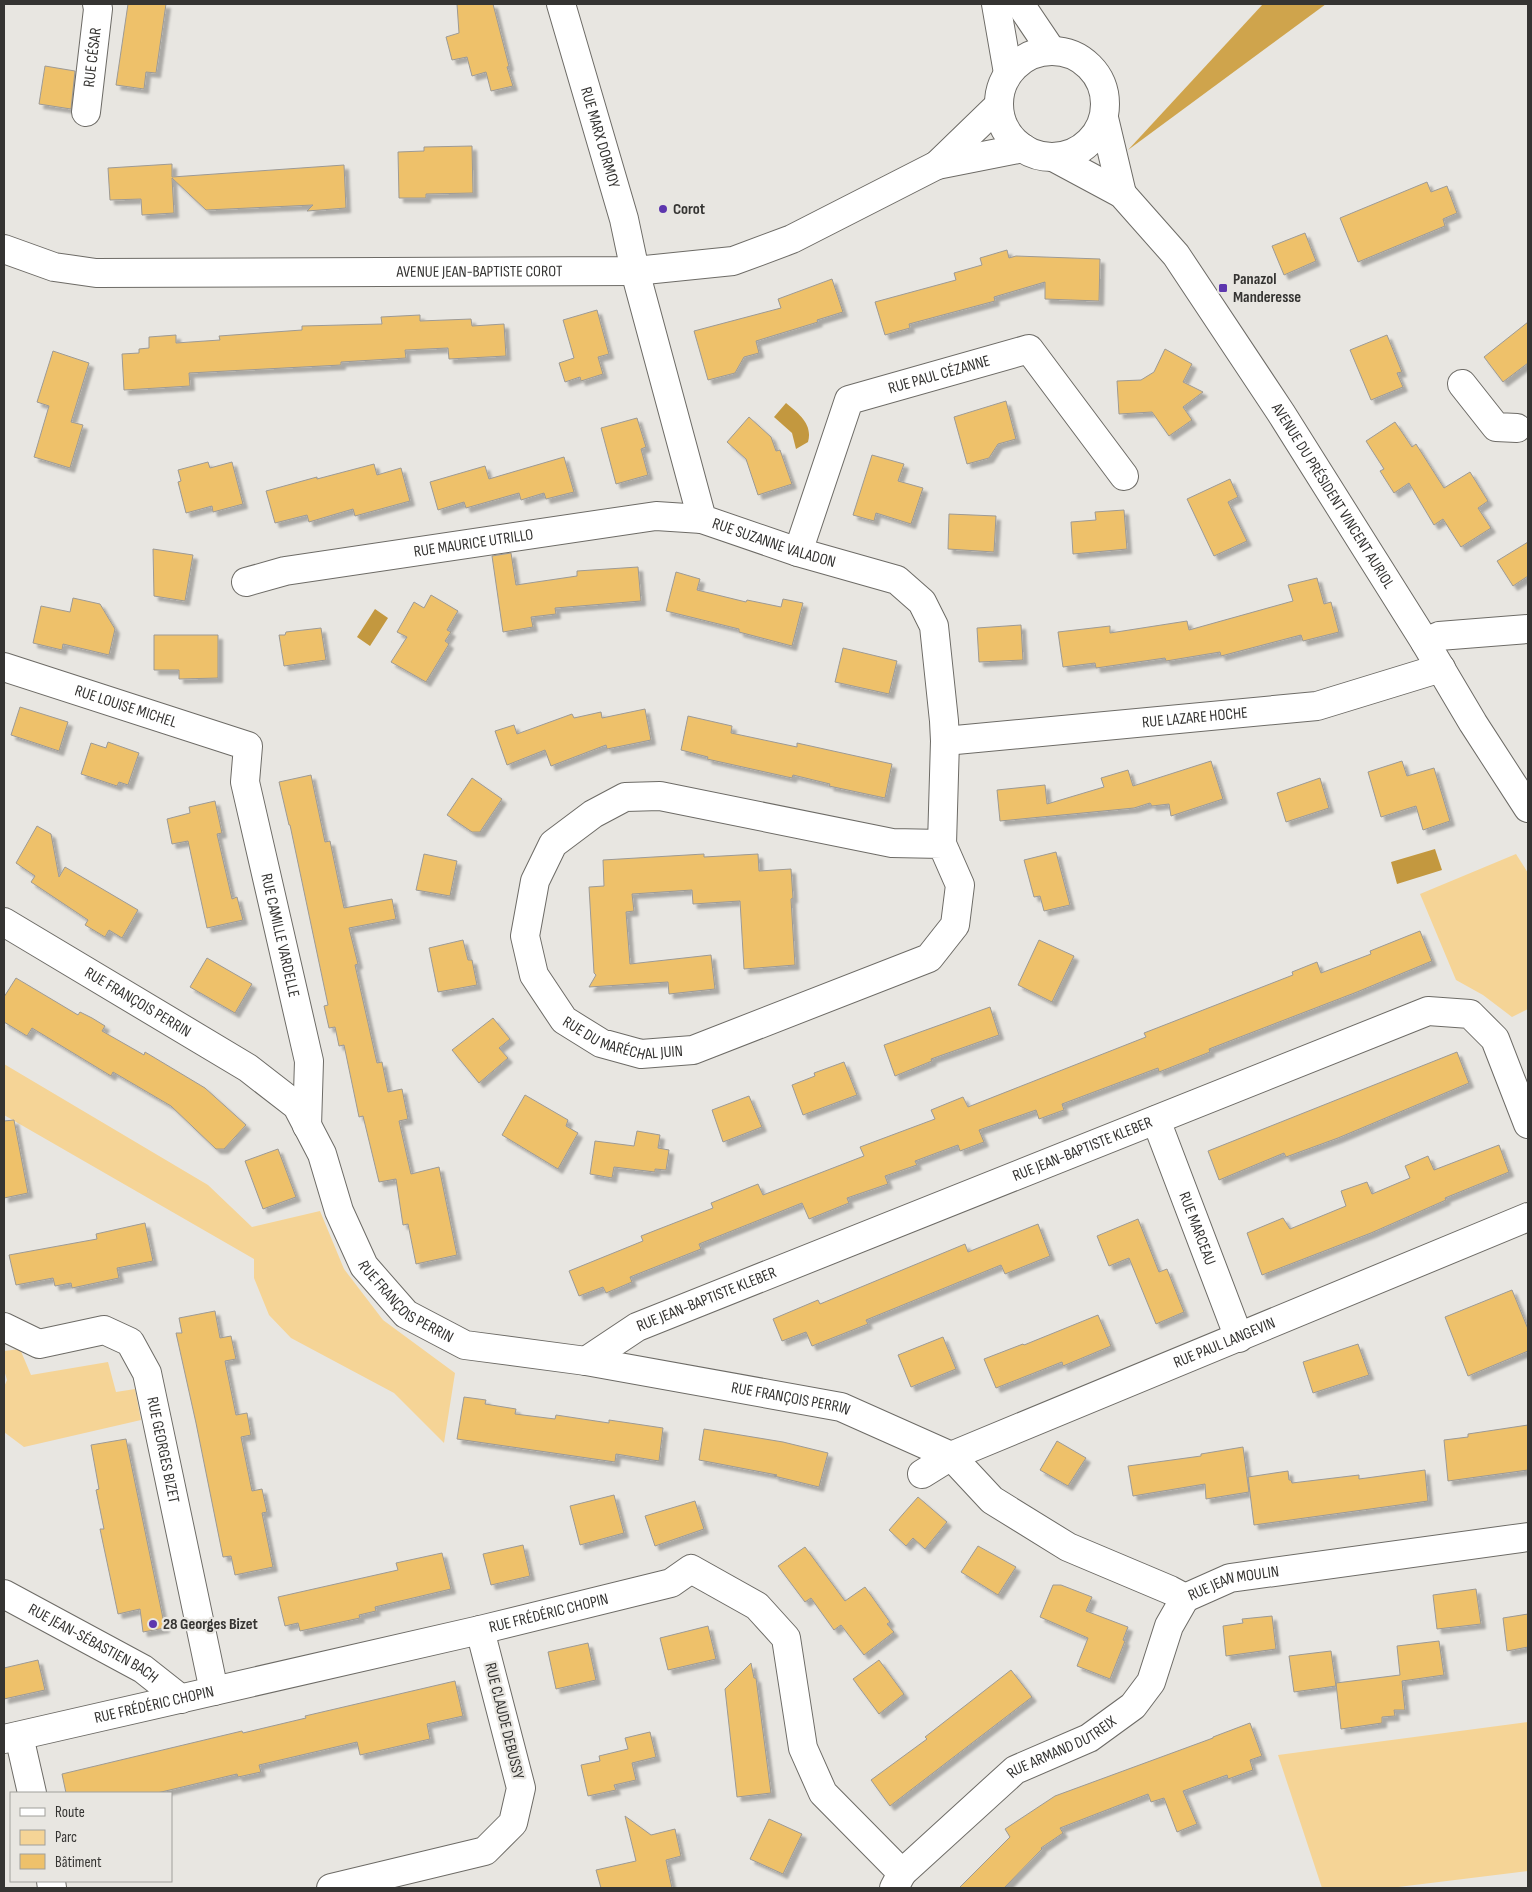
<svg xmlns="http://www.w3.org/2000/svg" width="1532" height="1892" viewBox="0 0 1532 1892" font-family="'Sofia Sans Condensed',sans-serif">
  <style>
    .green { fill: #f5d496 }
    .forest { fill: #cfa44c }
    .water { fill: #c3983f }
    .building { fill: #eec16b; stroke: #9d9a95; filter: url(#shadow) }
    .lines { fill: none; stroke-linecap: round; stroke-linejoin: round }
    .minor-casing { stroke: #6d6b66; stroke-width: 30 }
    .minor { stroke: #fff; stroke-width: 28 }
    .poi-dot { fill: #5d36ae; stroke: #e8e6e1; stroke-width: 2 }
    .labels { text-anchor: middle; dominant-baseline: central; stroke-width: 4.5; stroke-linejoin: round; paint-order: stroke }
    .street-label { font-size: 16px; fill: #353432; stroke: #e8e6e1 }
    .poi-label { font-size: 16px; font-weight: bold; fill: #353432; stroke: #e8e6e1; text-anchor: start }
  </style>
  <defs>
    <filter id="shadow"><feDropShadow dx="4.5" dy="4.5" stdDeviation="1" flood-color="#0004"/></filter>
  </defs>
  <rect width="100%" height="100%" fill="#e8e6e1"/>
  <!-- green -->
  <path class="green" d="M1516,854L1528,873V1009L1512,1017L1483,995L1456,980L1420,894Z
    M4,1064L208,1185L252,1227L320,1211L344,1269L383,1320L455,1373L444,1443L394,1393L291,1338L269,1315L254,1278V1259L4,1115Z
    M20,1349L31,1375L108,1362L116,1392L135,1389L141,1420L24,1447L4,1432V1387L7,1380L4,1370V1351Z
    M1528,1722V1871L1390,1888H1322L1278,1755Z"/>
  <!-- forest -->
  <path class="forest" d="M1263,4H1326L1128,150Z"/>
  <!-- water -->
  <path class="water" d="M786,403C799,414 813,424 808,442L796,449L792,433L774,417Z
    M375,609L388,618L370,646L357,637Z
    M1435,849L1442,870L1397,884L1391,862Z"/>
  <!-- building -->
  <path class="building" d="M128,4H166L156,73L146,72L144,89L116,85Z
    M457,4H493L509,66L507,67L513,86L491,91L486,72L472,76L467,57L452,60L446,37L459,33Z
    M45,66L75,71L71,109L39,104Z
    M472,146L473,193L426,194V198H399L398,152L424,151V147Z
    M172,164V177L344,165L346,208L307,211L313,205L206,210L172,178L174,213L142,215L141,199L110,200L108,168Z
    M1427,182L1431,192L1447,186L1457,213L1443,219L1445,226L1358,262L1340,218Z
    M1305,233L1316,261L1284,275L1272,246Z
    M1007,250L1009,258L1016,256L1100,259L1099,301L1045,299V282L994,297L995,301L909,324L910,328L885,335L875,302L956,280L954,273L982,265L980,258Z
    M832,279L843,312L817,320L818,322L756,341L759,353L744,357L735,373L708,380L694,331L781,308L778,299Z
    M597,310L609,354L598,357L603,374L581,381L580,377L565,382L559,363L574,358L563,320Z
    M420,315V321L471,319L472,326L504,324L506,356L449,359L448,348L405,350L406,358L341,362V365L189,373L190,386L124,390L122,354L139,353V349L149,348V337L176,335V343L220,340L219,336L302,330V326L382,324L381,317Z
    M1528,322V363L1503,382L1484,357Z
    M1387,335L1402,372L1397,373L1403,387L1371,400L1350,350Z
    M1165,349L1192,364L1183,382L1203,392L1183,407L1192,420L1169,436L1152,412L1119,414L1117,381L1141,380L1154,372Z
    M53,351L89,363L71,422L83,425L70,468L34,457L49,406L37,402Z
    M1006,401L1016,439L998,444L989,458L967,464L954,417Z
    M749,417L771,437L776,451L780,450L792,484L758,495L746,459L727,442Z
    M637,418L646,447L641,449L648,475L616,484L601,428Z
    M1395,422L1412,447L1416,444L1444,488L1470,472L1488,501L1478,508L1491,528L1461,547L1443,519L1434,525L1409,483L1394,493L1380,471L1384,469L1366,441Z
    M872,455L904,464L898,481L923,488L911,524L876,513L874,521L853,515Z
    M564,457L574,492L546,499L544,493L521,500L519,493L466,508L464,502L438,510L430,482L485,466L489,479Z
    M208,462L210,468L232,462L243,504L213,512L212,506L186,513L178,482L181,481L178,470Z
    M374,464L377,475L401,468L410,501L355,516L353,509L309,522L307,515L275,523L266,491L317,477V479Z
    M1230,479L1238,497L1228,502L1247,541L1214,556L1187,499Z
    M1124,510L1127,549L1073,554L1071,522L1096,520L1095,512Z
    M949,514L996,516L994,552L948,549Z
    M1528,542V576L1513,586L1497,561Z
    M153,549L193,555L185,601L154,596Z
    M511,553L516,585L577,576V571L638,567L641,601L555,608L556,614L531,617L533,627L503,632L492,556Z
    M676,572L700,579L697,590L746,602L747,600L781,607L783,599L803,603L792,646L739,632V629L666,611Z
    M1317,578L1324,604L1331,602L1339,632L1303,641L1301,635L1221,656L1220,652L1166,661L1165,658L1096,668L1095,663L1063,667L1058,632L1110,626V633L1187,621L1189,630L1293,601L1288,585Z
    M431,595L458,611L447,630L451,632L445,641L449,644L426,682L391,662L407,637L397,632L414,602L424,608Z
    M73,598L100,604L115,629L109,655L63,644L62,650L33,643L41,606L70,612Z
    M1021,625L1023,660L979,662L977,628Z
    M321,628L326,660L284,666L279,635H285L286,632Z
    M154,635H218V678L179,679V670H154Z
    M843,648L897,661L889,694L835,682Z
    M20,707L68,722L59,751L11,735Z
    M645,709L651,740L607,749L606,745L551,766L545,750L507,765L495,731L514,725L517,734L572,714L574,718L601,712L602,718Z
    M688,716L732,726L731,733L797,747V743L892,764L885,798L829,786L830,784L793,775L792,778L707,759L708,757L681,750Z
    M108,742L139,753L128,785L119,782L117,786L81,774L91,743L106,748Z
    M1211,761L1223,799L1171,816L1169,804L1152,806L1150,803L1134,808L1000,821L997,790L1045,785L1047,804L1104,787L1101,778L1128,770L1133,786Z
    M1402,761L1407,776L1434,768L1450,821L1423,830L1416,806L1381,817L1368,772Z
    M311,775L325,842L330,841L344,908L392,899L396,919L349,928L358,964L355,965L377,1063L382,1062L388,1092L402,1089L408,1119L399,1121L411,1174L439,1167L457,1255L416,1264L408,1224L403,1225L396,1179L379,1182L363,1116L359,1117L344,1045L339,1046L335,1027L329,1028L324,1006L328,1005L290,825H289L279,782Z
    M472,778L502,799L480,832H472L447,815Z
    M1320,778L1329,808L1286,822L1277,793Z
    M215,801L222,833L217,834L232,899L237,897L243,920L207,928L188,841L172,844L167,819L190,813L189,807Z
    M37,826L51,834L59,877L65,867L138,910L122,938L109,930L105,937L85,925L88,920L31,882L35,876L16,863Z
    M1056,852L1070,905L1044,911L1040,896L1034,897L1024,860Z
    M424,854L457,861L450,896L416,890Z
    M704,854V857L758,854L759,871L791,869L793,898L791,899L795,965L744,969L740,901L693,904L692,890L632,894L634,911L626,912L630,964L711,955L715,989L669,994L668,982L589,987L596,975L594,973L589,887L604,886L603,860Z
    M1420,931L1432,961L1357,992L1209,1049L1210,1052L1159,1072L1158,1068L1062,1104L1064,1110L1039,1119L1036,1110L979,1130L984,1142L960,1151L958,1145L915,1161L917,1165L885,1176L888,1184L847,1198L849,1203L809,1219L802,1203L699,1244L701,1249L630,1277L632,1282L606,1293L603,1287L579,1296L569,1271L643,1241L641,1236L713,1208L711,1203L758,1184L763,1195L864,1156L860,1147L935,1119L931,1110L963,1097L968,1107L1146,1037L1144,1033L1293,975L1292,972L1317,962L1321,973L1371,954L1370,951Z
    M463,940L468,960H472L477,985L438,992L429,948Z
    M1039,940L1074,956L1052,1002L1018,985Z
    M207,958L252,984L235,1013L190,987Z
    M16,978L78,1015L80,1012L92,1018L105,1026L102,1031L144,1055L145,1052L205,1088L246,1125L224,1149H216L171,1106L113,1072L111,1076L32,1028L27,1036L4,1022V997Z
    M990,1007L999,1035L931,1059L932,1061L895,1076L884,1045Z
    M493,1018L510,1039L499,1048L508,1058L479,1083L452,1050Z
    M1457,1052L1469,1083L1338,1138L1286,1157L1284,1153L1219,1180L1208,1151Z
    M844,1062L857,1095L803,1115L792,1085L815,1076L814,1073Z
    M525,1095L568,1120L566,1126L578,1133L558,1169L502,1135Z
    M749,1096L762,1127L723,1142L712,1110Z
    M14,1120L28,1193L4,1198V1121Z
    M637,1131L660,1135L658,1148L669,1150L666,1170L655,1169V1172L614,1167L612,1178L590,1174L595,1141L634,1146Z
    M1499,1145L1509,1172L1445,1198L1446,1200L1371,1233L1262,1275L1247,1233L1283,1218L1290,1229L1346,1206L1341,1191L1367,1182L1372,1194L1410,1178L1405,1166L1428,1156L1434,1170Z
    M278,1149L296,1197L263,1209L245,1161Z
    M1138,1219L1159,1272L1167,1269L1184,1312L1156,1324L1129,1258L1109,1266L1097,1236Z
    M145,1223L153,1261L117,1268L119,1278L72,1288L71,1283L55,1286L53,1278L16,1285L9,1255L97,1239L96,1234Z
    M1038,1224L1050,1256L1005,1274L1001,1265L866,1320L868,1324L812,1346L806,1332L782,1341L773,1319L818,1300L820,1304L965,1244L968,1252Z
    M1512,1290L1528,1329V1351L1468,1376L1445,1317Z
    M215,1311L220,1338L231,1336L236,1359L225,1361L236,1415L247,1413L251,1435L241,1437L252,1491L262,1489L267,1512L262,1513L273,1567L235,1575L231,1556L223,1557L196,1423L176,1333H182L179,1318Z
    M1098,1315L1111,1346L1063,1366L1062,1362L996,1388L984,1359L1023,1344L1024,1345Z
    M943,1337L956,1369L911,1387L898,1355Z
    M1358,1344L1369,1375L1313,1393L1303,1362Z
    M464,1397L486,1400L485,1404L516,1409L515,1414L555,1419L556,1415L609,1423V1420L663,1428L659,1461L616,1454L615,1462L457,1439Z
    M1528,1425V1470L1448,1481L1444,1440L1468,1437V1434Z
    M704,1429L783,1442L828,1453L819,1487L774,1476L777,1475L699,1460Z
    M126,1439L165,1628L143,1632L140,1609L118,1614L100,1529H104L96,1490L99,1489L91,1445Z
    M1057,1441L1086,1458L1068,1486L1040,1470Z
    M1243,1447L1249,1492L1206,1499L1205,1484L1133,1496L1128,1466L1201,1456V1454Z
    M1425,1470L1428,1501L1254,1525L1248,1477L1288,1471L1289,1480H1291L1292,1483L1359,1475V1479Z
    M614,1495L624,1533L580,1545L570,1506Z
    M918,1497L947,1522L925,1549L913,1538L906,1546L889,1530Z
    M695,1501L704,1529L655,1546L645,1516Z
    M523,1545L530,1576L491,1585L483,1554Z
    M978,1546L1016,1567L998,1595L961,1572Z
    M805,1547L845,1601L865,1587L890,1622L887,1624L894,1632L864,1655L841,1625L834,1630L811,1598L805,1602L778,1566Z
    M442,1553L451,1589L375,1607L376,1611L359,1615L360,1618L300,1631L298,1623L285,1626L278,1597L398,1570L396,1563Z
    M1053,1585H1061L1092,1597L1086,1611L1128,1627L1123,1640L1125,1641L1110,1679L1077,1666L1088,1638L1040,1617Z
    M1476,1589L1481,1624L1437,1629L1433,1595Z
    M1528,1614V1647L1507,1651L1503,1618Z
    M1272,1616L1276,1649L1226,1656L1223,1626L1243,1623L1242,1619Z
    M708,1626L716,1659L668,1670L660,1638Z
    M1439,1641L1444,1675L1402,1681L1405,1710H1394L1395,1716L1382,1717V1723L1341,1729L1336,1683L1400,1675L1397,1646Z
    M588,1643L596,1680L556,1689L548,1652Z
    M1331,1651L1336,1686L1294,1692L1289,1656Z
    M38,1660L45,1690L4,1699V1668Z
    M879,1660L904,1694L879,1714L853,1679Z
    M751,1663L754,1678H756L771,1793L737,1797L725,1689Z
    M1011,1670L1032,1697L890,1806L871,1780L927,1739L925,1737Z
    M455,1681L463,1716L427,1724L430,1739L360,1755L357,1742L259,1765L261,1772L238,1777L237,1774L157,1793H66L62,1774L242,1731L243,1733L306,1718L305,1716Z
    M1250,1723L1262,1756L1250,1760L1253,1770L1228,1779L1227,1775L1183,1791L1197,1824L1177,1832L1164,1798L1151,1802L1148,1794L1060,1828L1063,1833L1041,1848L1042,1849L1004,1888H959L1010,1837L1005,1829L1055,1796L1213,1738V1737Z
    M650,1732L656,1757L632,1763L636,1780L614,1785L616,1790L588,1796L581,1765L600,1761L599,1756L628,1749L625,1738Z
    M625,1816L651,1835L675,1829L681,1856L666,1860L672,1888H601L596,1870L636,1861Z
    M769,1819L802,1834L783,1874L750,1859Z"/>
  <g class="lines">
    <!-- minor casing -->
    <g class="minor-casing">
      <g id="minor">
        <path id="s1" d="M561,4L624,219L635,271L702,519L798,552L897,580L922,602L934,626L944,721L945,741L942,844L892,843L660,796L625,797L593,814L553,844L535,881L525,936L534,975L564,1020L601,1043L641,1054L693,1050L929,958L955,925L960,885L942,844"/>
        <path d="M996,4L1008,73"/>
        <path d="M1020,4L1051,50"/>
        <circle cx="1052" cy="104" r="53"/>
        <path id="s2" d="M86,112L98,9L97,4"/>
        <path d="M1104,118L1122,194"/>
        <path id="s3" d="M1055,158L1122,194L1176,255L1281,413L1425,642L1473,723L1528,808"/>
        <path d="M937,165L1023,148"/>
        <path id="s4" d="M4,249L54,267L96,273L635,271L733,261L792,239L937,165L999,105"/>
        <path d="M1462,384L1496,427L1517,428"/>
        <path id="s5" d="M798,552L849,400L1029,349L1124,476"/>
        <path id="s6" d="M246,582L285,571L656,516L702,519"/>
        <path d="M1425,642L1439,636L1528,629"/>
        <path id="s7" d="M4,667L248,746L245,782L309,1061L307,1126"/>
        <path id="s8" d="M945,741L1317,706L1441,668"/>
        <path id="s9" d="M4,922L248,1068L297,1106L322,1154L339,1211L364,1266L406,1314L465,1345L586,1361L841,1407L951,1456L992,1500L1068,1547L1170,1590L1185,1598L1230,1578L1528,1537"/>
        <path id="s10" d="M1156,1120L1239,1338"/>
        <path id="s11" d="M4,1327L39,1344L104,1330L130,1342L147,1373L214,1691"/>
        <path id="s12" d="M586,1361L637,1327L1428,1011L1470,1014L1495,1039L1528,1124"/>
        <path id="s13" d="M922,1474L951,1456L1528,1217"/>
        <path id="s14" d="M4,1594L143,1669L181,1699"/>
        <path d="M19,1736L32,1793"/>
        <path id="s15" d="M4,1739L480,1630L671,1583L691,1569L757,1606L786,1638L803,1748L823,1793L902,1873L894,1888"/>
        <path id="s16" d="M902,1873L1015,1770L1089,1738L1133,1706L1151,1682L1169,1626L1185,1598"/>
        <path d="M51,1881L52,1888"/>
        <path d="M331,1888L485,1851L513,1823L521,1788L480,1630"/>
      </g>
    </g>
    <!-- minor -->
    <use href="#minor" class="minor"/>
  </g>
  <!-- markers -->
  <g class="poi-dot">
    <circle cx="663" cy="209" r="5"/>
    <rect x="1218" y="283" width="10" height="10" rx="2.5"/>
    <circle cx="153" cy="1624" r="5"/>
  </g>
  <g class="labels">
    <!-- street labels -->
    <g class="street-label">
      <text stroke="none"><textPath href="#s2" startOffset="55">RUE CÉSAR</textPath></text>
      <text stroke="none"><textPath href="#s1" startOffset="139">RUE MARX DORMOY</textPath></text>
      <text stroke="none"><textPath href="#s4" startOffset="479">AVENUE JEAN-BAPTISTE COROT</textPath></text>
      <text stroke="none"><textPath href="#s5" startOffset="254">RUE PAUL CÉZANNE</textPath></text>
      <text stroke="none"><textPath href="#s3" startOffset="445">AVENUE DU PRÉSIDENT VINCENT AURIOL</textPath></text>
      <text stroke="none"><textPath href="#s1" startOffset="610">RUE SUZANNE VALADON</textPath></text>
      <text stroke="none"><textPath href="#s6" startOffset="231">RUE MAURICE UTRILLO</textPath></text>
      <text stroke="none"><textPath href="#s7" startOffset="128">RUE LOUISE MICHEL</textPath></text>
      <text stroke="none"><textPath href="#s8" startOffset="251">RUE LAZARE HOCHE</textPath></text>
      <text stroke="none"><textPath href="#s7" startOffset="450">RUE CAMILLE VARDELLE</textPath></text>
      <text stroke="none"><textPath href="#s9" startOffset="156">RUE FRANÇOIS PERRIN</textPath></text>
      <text stroke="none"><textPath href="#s1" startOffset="1680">RUE DU MARÉCHAL JUIN</textPath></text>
      <text stroke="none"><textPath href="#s12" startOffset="541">RUE JEAN-BAPTISTE KLEBER</textPath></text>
      <text stroke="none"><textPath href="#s10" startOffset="116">RUE MARCEAU</textPath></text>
      <text stroke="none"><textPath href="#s9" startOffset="576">RUE FRANÇOIS PERRIN</textPath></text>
      <text stroke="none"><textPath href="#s12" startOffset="136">RUE JEAN-BAPTISTE KLEBER</textPath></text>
      <text stroke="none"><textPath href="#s13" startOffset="330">RUE PAUL LANGEVIN</textPath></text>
      <text stroke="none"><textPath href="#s9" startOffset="981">RUE FRANÇOIS PERRIN</textPath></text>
      <text stroke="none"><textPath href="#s11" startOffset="248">RUE GEORGES BIZET</textPath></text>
      <text stroke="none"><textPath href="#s9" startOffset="1481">RUE JEAN MOULIN</textPath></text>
      <text stroke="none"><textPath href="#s15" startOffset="559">RUE FRÉDÉRIC CHOPIN</textPath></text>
      <text stroke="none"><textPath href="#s14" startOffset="102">RUE JEAN-SÉBASTIEN BACH</textPath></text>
      <text stroke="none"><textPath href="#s15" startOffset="154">RUE FRÉDÉRIC CHOPIN</textPath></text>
      <text transform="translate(504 1721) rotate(76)">RUE CLAUDE DEBUSSY</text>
      <text stroke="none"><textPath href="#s16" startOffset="205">RUE ARMAND DUTREIX</textPath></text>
    </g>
    <!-- poi labels -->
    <g class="poi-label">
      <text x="673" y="209">Corot</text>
      <text x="1233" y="279">Panazol<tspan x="1233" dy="18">Manderesse</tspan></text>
      <text x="163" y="1624">28 Georges Bizet</text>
    </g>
  </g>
  <!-- border -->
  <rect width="1532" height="1892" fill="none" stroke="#353432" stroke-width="10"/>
  <!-- legend -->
  <rect x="10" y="1792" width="162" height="90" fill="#e8e6e1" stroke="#a09f9b"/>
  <rect x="20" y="1808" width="25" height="8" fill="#ffffff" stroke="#a09f9b"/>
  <text x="55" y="1817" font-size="15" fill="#353432">Route</text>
  <rect x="20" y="1830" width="25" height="15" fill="#f5d496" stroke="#a09f9b"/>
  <text x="55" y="1842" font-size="15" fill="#353432">Parc</text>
  <rect x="20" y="1854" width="25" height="15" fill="#eec16b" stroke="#a09f9b"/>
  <text x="55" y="1867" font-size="15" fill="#353432">Bâtiment</text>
</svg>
